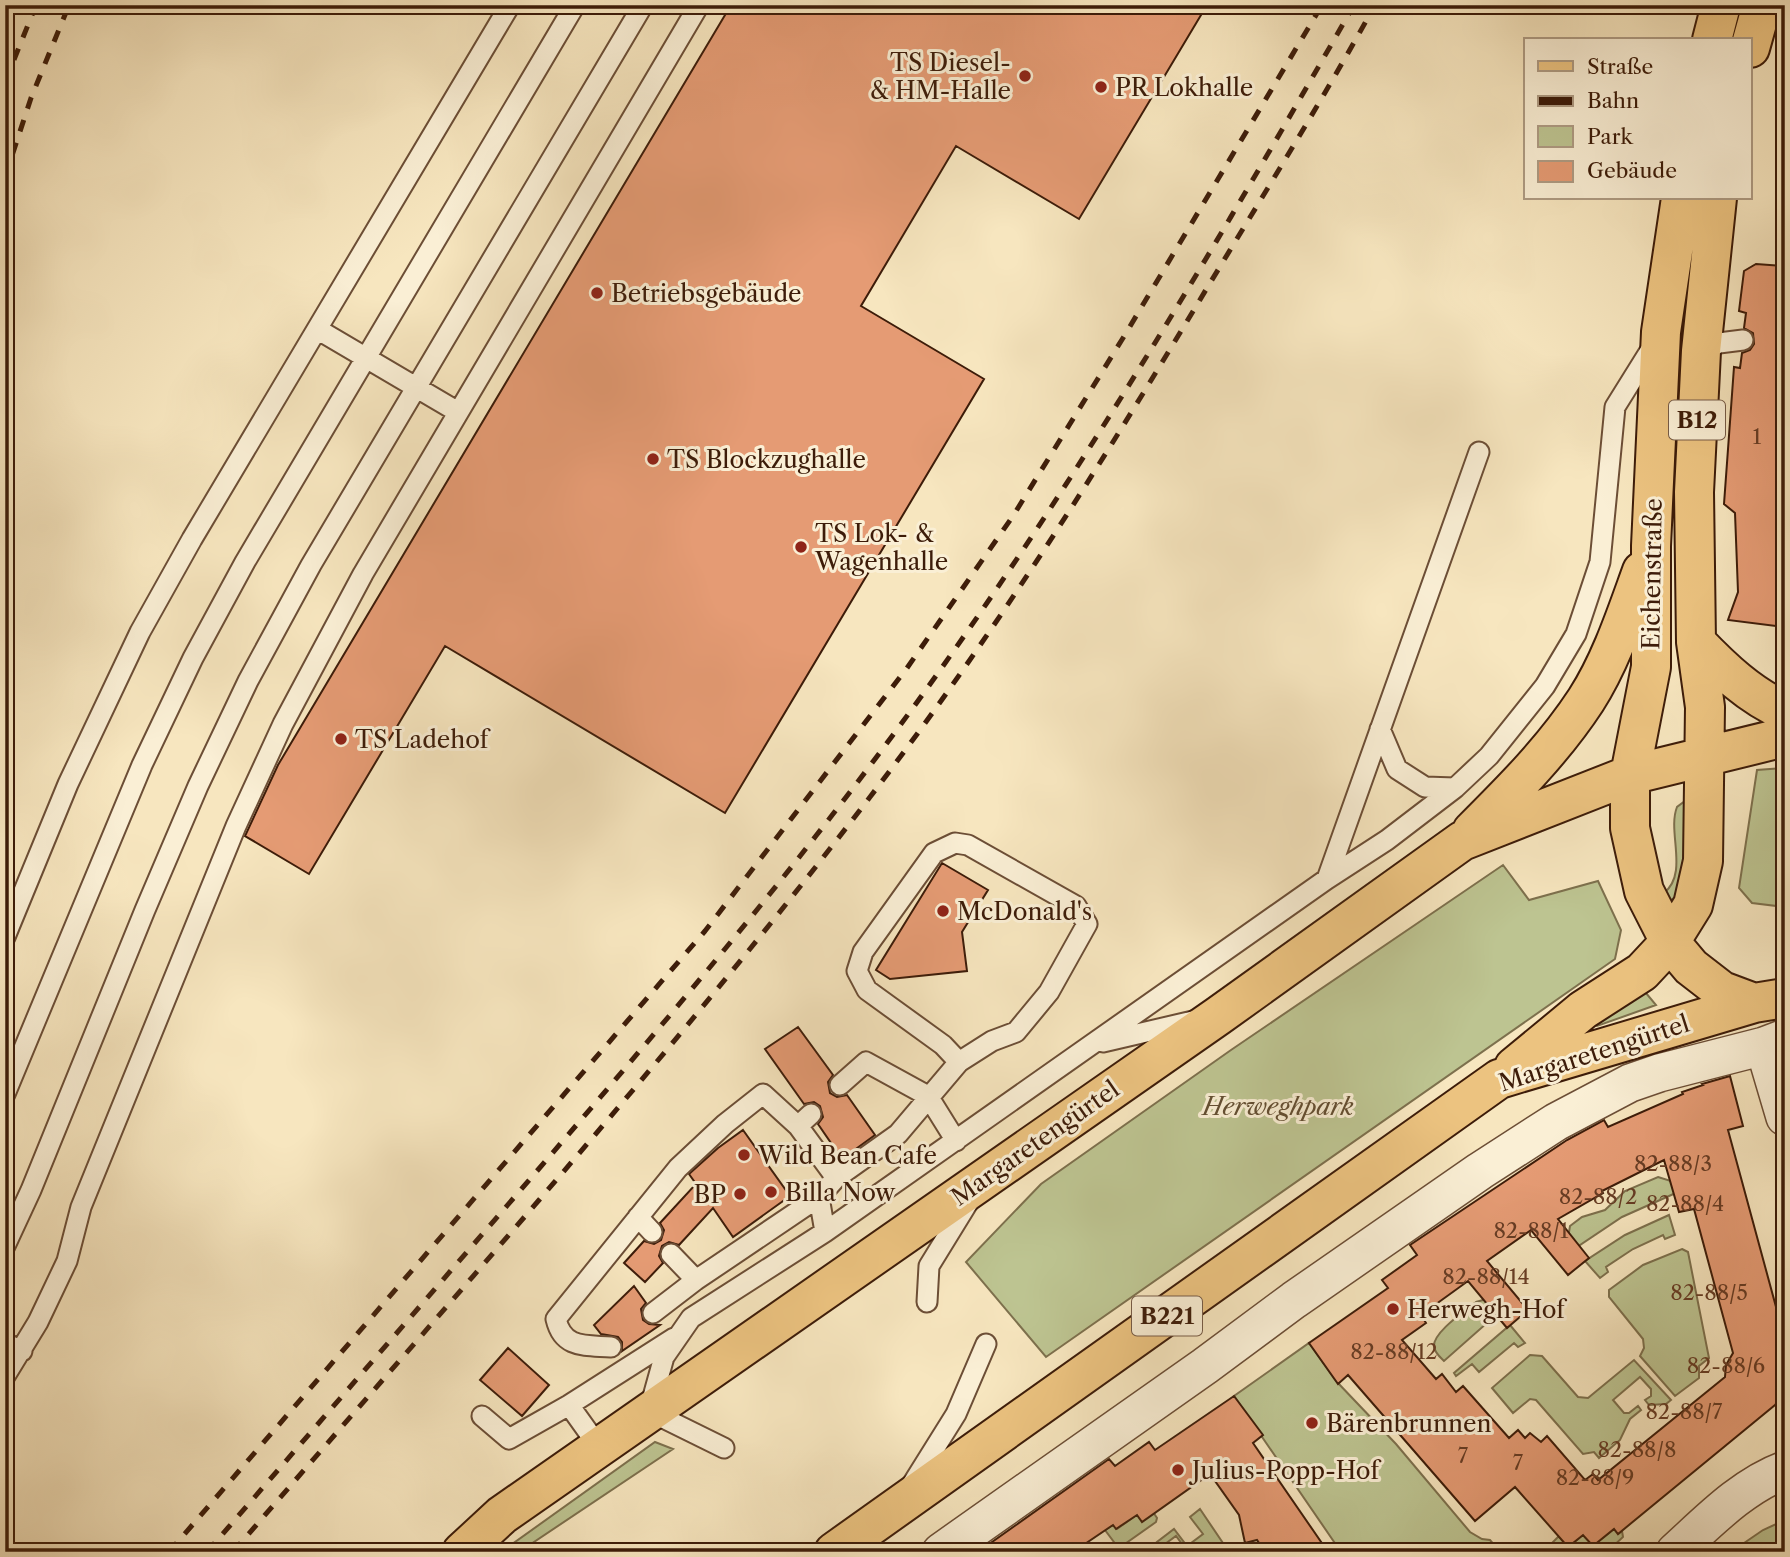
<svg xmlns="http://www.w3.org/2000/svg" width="1790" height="1557" viewBox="0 0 1790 1557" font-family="'Libre Caslon Text',serif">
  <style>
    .green { fill: #bdc491; stroke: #7d704d; stroke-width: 2 }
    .building { fill: #e59b74; stroke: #3d1c09; stroke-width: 2; fill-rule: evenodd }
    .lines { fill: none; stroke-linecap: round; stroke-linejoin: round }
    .lane-casing { stroke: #6c4e36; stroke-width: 23 }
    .street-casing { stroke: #6c4e36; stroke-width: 40 }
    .primary-casing { stroke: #3d1c09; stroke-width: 42 }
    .lane { stroke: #faefd5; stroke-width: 19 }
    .street { stroke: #faefd5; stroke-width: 37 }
    .primary { stroke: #ecc380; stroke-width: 38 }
    .rail { stroke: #3d1c09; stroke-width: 5; stroke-dasharray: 12 12; stroke-linecap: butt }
    .poi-dot { fill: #8f2418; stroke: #faefd5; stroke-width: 2.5 }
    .labels { text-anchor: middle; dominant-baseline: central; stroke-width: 6; stroke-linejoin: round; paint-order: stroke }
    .number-label { font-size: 21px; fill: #673c24 }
    .shield { fill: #faefd5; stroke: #765b46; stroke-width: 2 }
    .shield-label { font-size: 23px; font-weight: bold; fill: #3d1c09 }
    .poi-label { font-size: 24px; fill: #3d1c09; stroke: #faefd5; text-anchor: start }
    .street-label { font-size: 24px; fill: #3d1c09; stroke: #faefd5 }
    .park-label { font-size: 24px; font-style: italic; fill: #634e32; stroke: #faefd5 }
  </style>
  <rect width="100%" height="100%" fill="#f7e6bf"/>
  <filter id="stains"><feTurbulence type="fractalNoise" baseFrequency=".00286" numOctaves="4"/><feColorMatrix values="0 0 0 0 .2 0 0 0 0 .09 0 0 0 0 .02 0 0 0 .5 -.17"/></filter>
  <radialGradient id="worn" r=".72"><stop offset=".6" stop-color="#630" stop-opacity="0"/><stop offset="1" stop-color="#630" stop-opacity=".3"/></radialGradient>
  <!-- green -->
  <path class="green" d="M1785,768V956H1782L1776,906L1752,903L1739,888L1757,770Z
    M1685,801L1686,857L1675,897L1670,901L1664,893C1689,873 1667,832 1677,807Z
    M1503,865L1529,900L1598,881L1621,930L1615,959L1046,1357L966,1262L1041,1184L1231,1050Z
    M1641,987L1656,1005L1597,1026L1594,1024Z
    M1658,1177L1671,1181L1678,1192L1622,1217L1574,1249L1568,1238L1570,1226L1582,1217L1605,1210L1625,1191Z
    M1669,1215L1675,1235L1665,1239L1663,1235L1633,1249L1606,1267L1608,1272L1600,1278L1585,1261L1625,1235Z
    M1682,1249L1688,1252L1709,1358L1699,1366V1378L1675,1396L1640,1356L1644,1348L1643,1339L1609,1297V1290L1643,1265Z
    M1483,1300H1490L1496,1315L1444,1361C1440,1357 1435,1353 1434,1347C1432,1333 1465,1311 1476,1302Z
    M1510,1325L1525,1343L1518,1347L1514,1343L1479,1372L1472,1364L1456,1376L1454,1373Z
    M1309,1343L1338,1383L1396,1444L1470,1532L1482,1539L1490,1540L1500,1552H1341L1234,1396Z
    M1530,1355L1542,1356L1578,1397L1588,1398L1634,1360L1671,1400L1666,1404L1649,1405L1645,1400L1651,1396V1389L1640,1377L1613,1400L1624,1413H1629L1638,1406L1641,1410L1630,1419L1620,1440L1599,1458L1594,1452L1583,1454L1536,1400L1530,1399L1513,1413L1492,1388Z
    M655,1442L673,1449L519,1552H501Z
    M1149,1506L1157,1518L1156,1522L1122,1546H1117L1105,1530L1113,1525L1117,1529Z
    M1200,1509L1229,1552H1188L1176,1536L1161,1547L1157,1542L1174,1529L1187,1546L1203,1534L1190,1517Z
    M1785,1520V1552H1731L1763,1530Z
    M1614,1529L1618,1534L1622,1531L1623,1537L1607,1552H1546L1548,1547L1559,1536L1568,1547L1583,1535L1593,1546Z"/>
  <!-- building -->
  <path class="building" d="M731,5H1207L1079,219L956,146L861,306L984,379L725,813L445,646L309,874L245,836L278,765Z
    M1756,264L1785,266V627L1728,620L1738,592L1735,513L1724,504L1734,367L1740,368L1742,353L1750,350L1754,344L1753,333L1744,328L1746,313L1739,311L1744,271Z
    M942,863L988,890L962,932L967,971L890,979L876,970Z
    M798,1027L833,1075L828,1082L830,1093L837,1097L847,1095L875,1135L842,1159L818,1124L823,1117L820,1106L814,1102L804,1104L765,1049Z
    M1730,1076L1743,1126L1728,1130L1785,1340V1394L1775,1405L1618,1534L1614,1529L1593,1546L1583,1535L1568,1547L1515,1487L1475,1521L1348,1375L1338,1384L1309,1343L1388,1288L1382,1280L1417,1255L1410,1245L1567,1140L1604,1120L1608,1127L1683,1094L1682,1092L1703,1085L1702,1084ZM1664,1160L1679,1212L1694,1209L1733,1353L1726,1365L1725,1377L1598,1480L1593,1474L1585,1480L1547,1436L1541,1442L1530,1433L1525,1438L1518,1430L1509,1438L1463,1386L1456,1392L1442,1374L1436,1379L1402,1340L1426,1323L1421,1315L1468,1281L1507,1328L1528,1310L1487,1261L1531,1230L1568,1275L1589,1258L1558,1219L1603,1193L1602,1191Z
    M743,1130L790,1196L733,1237L713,1208L679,1245L669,1242L662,1246L659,1256L663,1263L645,1282L624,1263L644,1241L654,1244L661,1240L664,1230L660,1223L696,1184L689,1174L718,1148Z
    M634,1286L646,1303L641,1309L643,1320L649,1324L660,1325L622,1351V1342L618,1337L601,1334L594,1325Z
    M508,1348L549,1385L522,1416L480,1380Z
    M1234,1396L1263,1435L1253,1443L1328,1552H1265L1257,1540L1245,1543L1239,1515L1210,1474L1142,1522L1137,1515L1116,1529L1113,1525L1073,1552H978L1109,1459L1115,1466L1149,1442L1155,1450Z"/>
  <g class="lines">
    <!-- lane casing -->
    <g class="lane-casing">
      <path id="lane" d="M317,329L458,412
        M1701,351L1719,343L1743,340
        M1380,729L1397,769L1425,787L1455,788
        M1327,879L1479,452
        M5,937L68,784L140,632L192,539L510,5
        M1103,1042L1193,1021
        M840,1085L866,1062L928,1096L956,1141
        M5,1094L142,765L193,658L245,562L575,5
        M811,1114L798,1126L836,1178L819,1197L825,1232
        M836,1178L898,1134L959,1062L992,1041L1016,1032L1049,992L1087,924L1076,906L968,845L955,843L934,853L863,952L857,971L867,990L943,1045L959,1062
        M638,1217L652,1232
        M5,1246L31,1190L145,910L198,786L248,681L311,565L643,5
        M671,1254L696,1280
        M927,1302L929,1266L969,1201
        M653,1313L696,1280L819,1197
        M5,1343L22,1351
        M611,1347C585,1345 563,1349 556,1319L678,1168L725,1124L763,1094L798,1126
        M5,1376L38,1322L67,1261L81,1207L236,826L283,724L363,574L699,5
        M569,1405L599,1447
        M482,1416L509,1439L569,1405L674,1338
        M724,1448L649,1411L664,1357L691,1318L825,1232L1327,879L1387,840L1455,788L1489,756L1545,686L1576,634L1600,562L1615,407L1653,346
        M911,1486L956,1414L986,1344"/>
    </g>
    <!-- street casing -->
    <g class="street-casing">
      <path id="street" d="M1764,1046L1785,1117
        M941,1552L1205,1366L1294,1300L1480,1171L1556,1122L1630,1083L1659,1073L1764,1046L1785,1038
        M1675,1552C1708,1522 1742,1486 1785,1470"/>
    </g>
    <!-- primary casing -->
    <g class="primary-casing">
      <path id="primary" d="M1712,40L1721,5
        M1750,48L1762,5
        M1681,198L1661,332L1651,546V667L1630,775V828L1644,891L1670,942L1691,967L1722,991L1754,1003
        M1696,642C1722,669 1750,696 1785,711
        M1472,831C1513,790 1554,749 1586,700C1611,661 1626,615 1642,571
        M1514,1067L1583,1010L1642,972L1670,942L1693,905L1703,861L1705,707L1696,642L1694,492L1701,351L1717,198
        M462,1552L502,1515L1218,1016L1462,841L1630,775L1785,737
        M834,1552L1499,1079L1754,1003L1785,998"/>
    </g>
    <!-- lane -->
    <use href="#lane" class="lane"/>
    <!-- street -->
    <use href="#street" class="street"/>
    <!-- primary -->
    <use href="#primary" class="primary"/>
    <!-- rail -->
    <path class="rail" d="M5,25L13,5
      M5,82L36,5
      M5,177L31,98L69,5
      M169,1552L705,931L907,668L1013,516L1123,338L1322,5
      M207,1552C311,1432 415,1312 518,1193C662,1026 805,859 933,680C1087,465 1222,235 1354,5
      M233,1552C448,1303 670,1058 870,797C994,635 1102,463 1207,288C1264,194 1322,101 1375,5"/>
  </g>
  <!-- markers -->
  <g class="poi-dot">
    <circle cx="1025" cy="76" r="7"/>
    <circle cx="1101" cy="87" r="7"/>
    <circle cx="597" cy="293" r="7"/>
    <circle cx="653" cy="459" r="7"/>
    <circle cx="801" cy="547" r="7"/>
    <circle cx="341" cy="739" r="7"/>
    <circle cx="943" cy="911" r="7"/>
    <circle cx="744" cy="1155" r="7"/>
    <circle cx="771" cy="1192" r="7"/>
    <circle cx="740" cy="1194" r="7"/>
    <circle cx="1393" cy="1309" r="7"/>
    <circle cx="1312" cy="1423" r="7"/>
    <circle cx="1178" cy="1470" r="7"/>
  </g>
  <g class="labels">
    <!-- number labels -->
    <g class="number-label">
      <text x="1757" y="436">1</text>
      <text x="1673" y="1163">82-88/3</text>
      <text x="1598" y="1196">82-88/2</text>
      <text x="1685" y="1203">82-88/4</text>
      <text x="1531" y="1230">82-88/1</text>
      <text x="1486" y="1276">82-88/14</text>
      <text x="1709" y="1292">82-88/5</text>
      <text x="1394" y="1351">82-88/12</text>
      <text x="1726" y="1365">82-88/6</text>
      <text x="1684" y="1411">82-88/7</text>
      <text x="1637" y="1449">82-88/8</text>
      <text x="1463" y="1455">7</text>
      <text x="1518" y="1462">7</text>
      <text x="1595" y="1477">82-88/9</text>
    </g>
    <!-- shield labels -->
    <g class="shield">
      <rect x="1669" y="400.5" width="56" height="39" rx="5"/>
      <rect x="1132" y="1296.5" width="70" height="39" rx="5"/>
    </g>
    <g class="shield-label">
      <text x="1697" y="420">B12</text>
      <text x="1167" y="1316">B221</text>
    </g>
    <!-- poi labels -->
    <g class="poi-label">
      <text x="1011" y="62" text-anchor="end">TS Diesel-<tspan x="1011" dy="28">&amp; HM-Halle</tspan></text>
      <text x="1115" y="87">PR Lokhalle</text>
      <text x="611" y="293">Betriebsgebäude</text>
      <text x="667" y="459">TS Blockzughalle</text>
      <text x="815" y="533">TS Lok- &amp;<tspan x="815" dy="28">Wagenhalle</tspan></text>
      <text x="355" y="739">TS Ladehof</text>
      <text x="957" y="911">McDonald's</text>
      <text x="758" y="1155">Wild Bean Cafe</text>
      <text x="785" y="1192">Billa Now</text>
      <text x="726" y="1194" text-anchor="end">BP</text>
      <text x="1407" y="1309">Herwegh-Hof</text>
      <text x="1326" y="1423">Bärenbrunnen</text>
      <text x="1192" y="1470">Julius-Popp-Hof</text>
    </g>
    <!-- street labels -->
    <g class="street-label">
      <text transform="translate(1652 574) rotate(-89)">Eichenstraße</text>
      <text transform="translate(1594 1053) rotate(-18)">Margaretengürtel</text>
      <text transform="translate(1035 1143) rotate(-35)">Margaretengürtel</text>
    </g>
    <!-- park labels -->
    <g class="park-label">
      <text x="1278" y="1106">Herweghpark</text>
    </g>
  </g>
  <!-- margin -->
  <rect width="1790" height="1557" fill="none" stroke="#f7e6bf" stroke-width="28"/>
  <rect x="7" y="7" width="1776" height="1543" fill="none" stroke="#3d1c09" stroke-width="3.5"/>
  <rect x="14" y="14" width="1762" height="1529" fill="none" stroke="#3d1c09" stroke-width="2"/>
  <!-- legend -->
  <rect x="1524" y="38" width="228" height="161" fill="#faefd5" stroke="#ae9b83" stroke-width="2"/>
  <rect x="1538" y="61" width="35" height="10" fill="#ecc380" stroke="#ae9b83" stroke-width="2"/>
  <text x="1587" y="74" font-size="21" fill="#3d1c09">Straße</text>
  <rect x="1538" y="96" width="35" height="10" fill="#3d1c09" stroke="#ae9b83" stroke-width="2"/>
  <text x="1587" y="108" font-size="21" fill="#3d1c09">Bahn</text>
  <rect x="1538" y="126" width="35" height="21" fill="#bdc491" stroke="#ae9b83" stroke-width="2"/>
  <text x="1587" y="144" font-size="21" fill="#3d1c09">Park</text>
  <rect x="1538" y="161" width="35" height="21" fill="#e59b74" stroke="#ae9b83" stroke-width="2"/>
  <text x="1587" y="178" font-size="21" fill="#3d1c09">Gebäude</text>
  <rect width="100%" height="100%" filter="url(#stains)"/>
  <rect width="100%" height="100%" fill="url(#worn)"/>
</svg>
